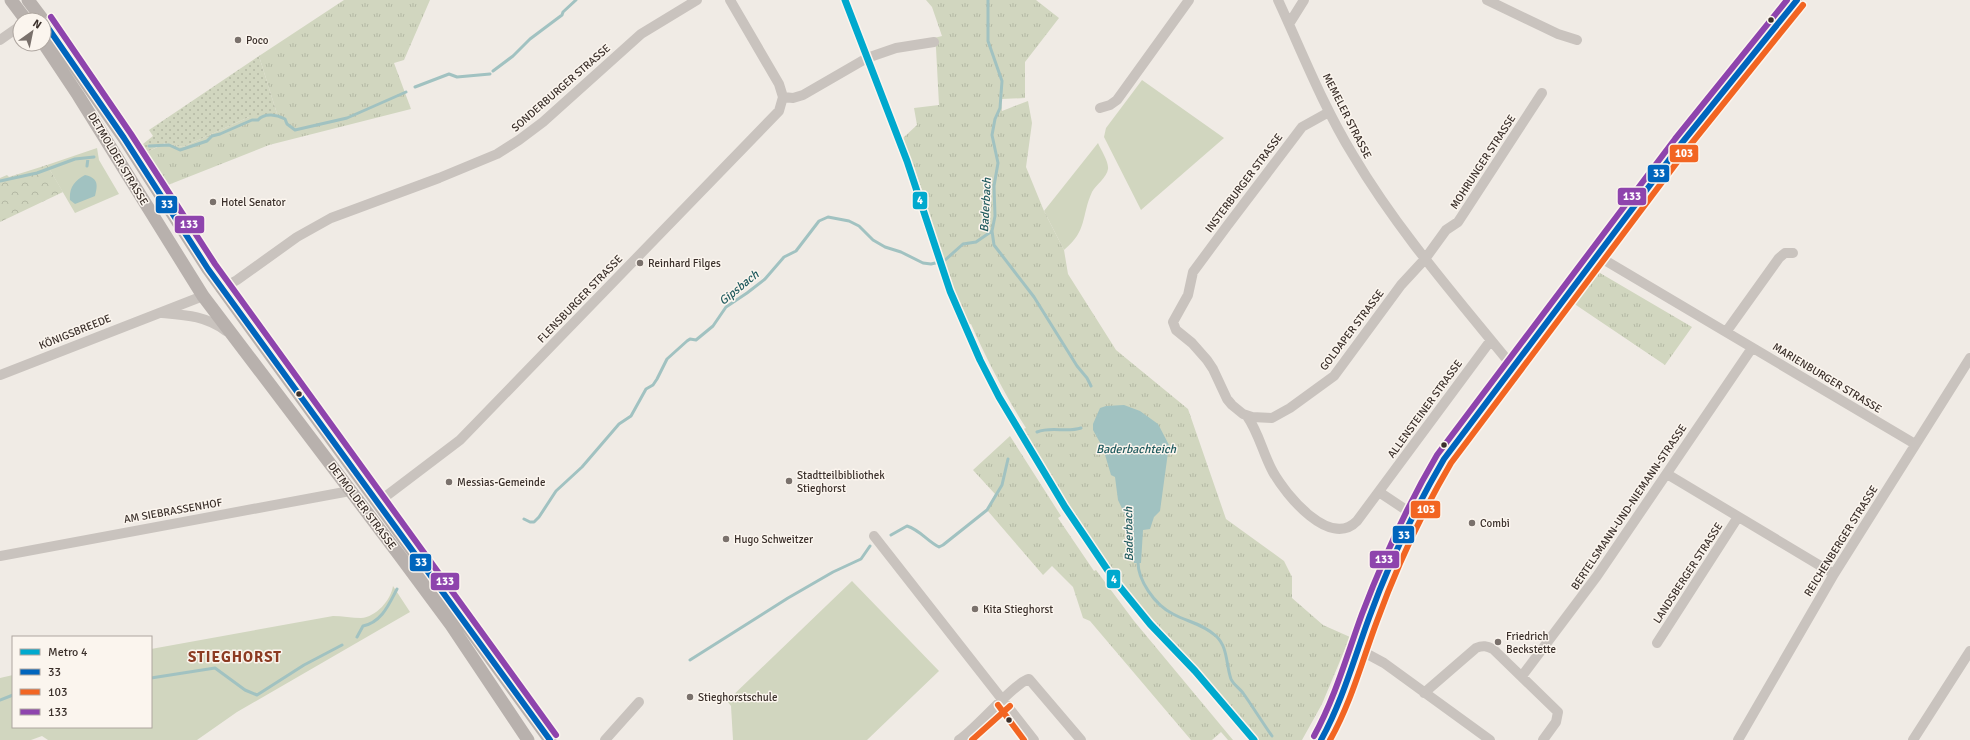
<svg xmlns="http://www.w3.org/2000/svg" width="1970" height="740" viewBox="0 0 1970 740" font-family="Signika,sans-serif">
  <style>
    .grass { fill: #d1d6bf }
    .forest { fill: url(#forest-crowns) }
    .park { fill: url(#park-tufts) }
    .garden { fill: url(#garden-dots) }
    .water { fill: #a1c2c1 }
    .lines { fill: none; stroke-linecap: round; stroke-linejoin: round }
    .stream { stroke: #a1c2c1; stroke-width: 3 }
    .minor { stroke: #c9c3be; stroke-width: 10 }
    .major { stroke: #b8b1ad; stroke-width: 13 }
    .bus-1-casing { stroke: #fbf5ee; stroke-width: 9 }
    .bus-2-casing { stroke: #fbf5ee; stroke-width: 9 }
    .bus-3-casing { stroke: #fbf5ee; stroke-width: 9 }
    .bus-1 { stroke: #0065bd; stroke-width: 6 }
    .bus-2 { stroke: #f26522; stroke-width: 6 }
    .bus-3 { stroke: #8e44ad; stroke-width: 6 }
    .metro-1-casing { stroke: #fbf5ee; stroke-width: 10 }
    .metro-1 { stroke: #00a9ce; stroke-width: 7 }
    .bus-dot { fill: #3b302b; stroke: #fbf5ee; stroke-width: 1.5 }
    .poi-dot { fill: #7a716c; stroke: #fbf5ee; stroke-width: 1.5 }
    .labels { text-anchor: middle; dominant-baseline: central; stroke-width: 3; stroke-linejoin: round; paint-order: stroke }
    .poi-label { font-size: 11px; fill: #3b302b; stroke: #fbf5ee; text-anchor: start }
    .street-label { font-size: 11px; fill: #3b302b; stroke: #fbf5ee }
    .water-label { font-size: 12px; font-style: italic; fill: #1f5a5e; stroke: #fbf5ee }
    .district-label { font-size: 15px; font-weight: bold; letter-spacing: 1px; fill: #8c3b22; stroke: #fbf5ee }
    .line-badge { stroke: #fbf5ee; stroke-width: 1.5 }
    .badge-label { font-size: 11px; text-anchor: middle; font-weight: bold; fill: #fff }
  </style>
  <defs>
    <pattern id="forest-crowns" width="20" height="18" patternUnits="userSpaceOnUse"><rect width="20" height="18" fill="#d1d6bf"/><path d="M2 6a3 3 0 1 1 6 0M12 15a3 3 0 1 1 6 0" fill="none" stroke="#b4b8a4"/></pattern>
    <pattern id="park-tufts" width="24" height="20" patternUnits="userSpaceOnUse"><rect width="24" height="20" fill="#d1d6bf"/><path d="M3 7l-1-3M5 7V3M7 7l1-3M15 17l-1-3M17 17v-4M19 17l1-3" fill="none" stroke="#b4b8a4"/></pattern>
    <pattern id="garden-dots" width="8" height="8" patternUnits="userSpaceOnUse"><rect width="8" height="8" fill="#d1d6bf"/><path d="M2 2h.1M6 6h.1" fill="none" stroke="#b4b8a4" stroke-width="1.8" stroke-linecap="round"/></pattern>
  </defs>
  <rect width="100%" height="100%" fill="#f0ebe5"/>
  <!-- grass -->
  <path class="grass" d="M1142,80L1224,138L1141,210L1104,137L1106,128Z
    M1098,143C1101,150 1109,162 1108,169C1107,177 1096,185 1092,192C1081,216 1088,230 1064,250L1044,211Z
    M97,148L99,160L119,194L75,213L47,165Z
    M852,581L939,671L867,740H733L731,706L727,701Z
    M393,586L410,612L237,712L197,740H48L42,736L31,740H0V678L13,675V727H151V649L333,616C342,616 352,618 361,618C376,617 391,600 393,586Z"/>
  <!-- forest -->
  <path class="forest" d="M47,165L63,192L0,222V178L7,175L9,177Z"/>
  <!-- park -->
  <path class="park" d="M344,0H430L404,60L394,63L411,109L269,145L168,185L147,152L166,143L183,147L249,117H278L259,56Z
    M926,0H1036L1059,18L1025,62V98L1001,99L1002,111L1028,101L1032,123L1026,167L1044,211L1064,250L1068,274L1116,350L1188,409L1226,519L1284,561L1292,577V598L1323,625L1350,637L1322,704L1302,740H1259L1210,682L1125,589L1098,550L1021,430L1026,428C1005,395 986,358 971,324L967,325L947,270L945,268L922,190L903,138L917,125L914,108L939,105L936,48L934,38L942,36L932,7Z
    M1600,273L1692,327L1665,365L1573,303L1593,276Z
    M1010,436L1061,516L1058,518L1094,571L1096,570L1134,621L1233,740H1228L1221,732L1212,740H1191L1090,621L1083,618L1073,587L1052,566L1043,575L987,510L995,494L973,470Z"/>
  <!-- garden -->
  <path class="garden" d="M259,56L278,117H249L183,147L165,143L147,152L143,144L153,136L149,130Z"/>
  <!-- water -->
  <path class="water" d="M85,175C98,178 98,184 95,196L75,204L70,200C69,188 74,181 85,175Z
    M1124,405L1140,411L1158,424L1169,445L1160,511L1154,517L1150,529L1143,530L1141,563H1134V533L1129,528L1127,519L1118,500L1115,477L1111,475L1103,448L1093,430V424L1100,408L1106,406Z"/>
  <g class="lines">
    <!-- stream -->
    <path class="stream" d="M988,0V41L1002,81L1000,108L995,119L992,135L998,163L994,186L995,216L992,231L994,245L1034,297L1077,366L1087,378L1091,386
      M493,71L513,56L530,39L562,15L563,12L576,0
      M415,87L449,74L457,77L490,74
      M149,146L169,145L180,150L207,141L212,136L220,134L252,120H258C265,112 277,115 285,119L287,124L295,130L347,118L406,92
      M87,166L88,158
      M0,181L37,173L75,159L94,157
      M1037,432C1052,426 1066,433 1081,428
      M524,519L530,522H534L539,517L556,491L582,467L619,424L631,416L646,389L653,385L657,379L667,359L687,341L690,339L696,340L713,326L726,307L747,293L765,279L784,257L796,251L819,221L828,217L849,221L859,226L873,240L885,247L901,252L923,263L931,264L944,261L963,244L976,242L992,231
      M891,535L907,526C920,530 927,541 939,547L943,545L987,510L1002,485L1008,459
      M1138,560C1137,580 1155,605 1173,614C1188,622 1203,624 1216,636C1228,647 1226,665 1231,679C1233,684 1239,688 1243,693C1253,707 1262,722 1272,736
      M357,637L363,626C382,622 389,604 397,589
      M690,660L788,598L833,572L861,559L870,546
      M151,678L215,668L245,690L257,695L304,665L342,645
      M0,700L13,695"/>
    <!-- minor -->
    <path class="minor" d="M1278,0C1302,52 1323,106 1353,155C1398,231 1457,298 1513,367
      M1487,0L1558,34L1577,40
      M1289,24L1304,0
      M0,40L20,26
      M783,97L793,98L803,95L867,58L896,48L934,42
      M1100,108L1110,105L1117,100L1189,0
      M1329,112L1302,127L1227,226L1193,272L1188,295L1173,322L1176,330L1192,343L1207,360L1213,369L1227,399L1232,405L1243,414L1252,417L1272,418L1290,408L1334,376L1401,285L1425,259L1446,230L1458,222L1542,93
      M1596,255L1915,444
      M221,289L237,280L297,237L331,218L439,178L497,154L519,140L543,122L641,34L697,0
      M162,313C186,315 206,316 226,331
      M1726,332L1779,258L1785,253H1793
      M0,375L203,296
      M1247,416C1259,433 1263,454 1273,472C1286,495 1330,549 1357,521L1491,340
      M1667,474L1834,574
      M1379,492L1412,514
      M377,503L460,440L779,111L783,97L779,84L730,0
      M874,536L1034,740
      M0,556L350,491
      M1657,643L1738,517
      M1358,649L1384,663L1490,740
      M1522,676L1597,576L1752,348
      M1424,693L1476,648C1483,645 1487,646 1493,649L1558,712L1556,722L1543,740
      M605,740L639,702
      M959,740C977,728 1015,682 1029,679L1081,740
      M1321,740L1334,717C1365,629 1394,538 1444,459L1681,144L1797,0
      M1738,740L1834,574L1970,358
      M1913,740L1970,651"/>
    <!-- major -->
    <path class="major" d="M11,0L26,20
      M28,0L43,20
      M44,22L124,138L208,269L550,740
      M44,44L78,95L203,296L400,556L451,625L528,740"/>
    <!-- bus-1 casing -->
    <g class="bus-1-casing">
      <path id="bus-1" d="M44,22L124,138L208,269L550,740
        M1321,740C1342,702 1354,659 1369,618C1389,563 1414,510 1444,459L1681,144L1797,0"/>
    </g>
    <!-- bus-2 casing -->
    <g class="bus-2-casing">
      <path id="bus-2" d="M998,705L1024,740
        M972,740L1010,706
        M1330,740C1351,703 1362,661 1377,621C1397,566 1421,514 1451,463L1687,149L1803,5"/>
    </g>
    <!-- bus-3 casing -->
    <g class="bus-3-casing">
      <path id="bus-3" d="M51,17L131,134L215,264L556,735
        M1314,736C1335,698 1347,655 1362,614C1383,559 1407,506 1437,455L1675,139L1787,0"/>
    </g>
    <!-- bus-1 -->
    <use href="#bus-1" class="bus-1"/>
    <!-- bus-2 -->
    <use href="#bus-2" class="bus-2"/>
    <!-- bus-3 -->
    <use href="#bus-3" class="bus-3"/>
    <!-- metro-1 casing -->
    <g class="metro-1-casing">
      <path id="metro-1" d="M845,0L907,161L950,291L980,360L999,397L1065,507L1115,581L1150,624L1195,671L1254,740"/>
    </g>
    <!-- metro-1 -->
    <use href="#metro-1" class="metro-1"/>
  </g>
  <!-- markers -->
  <g class="bus-dot">
    <circle cx="1771" cy="20" r="3.5"/>
    <circle cx="299" cy="394" r="3.5"/>
    <circle cx="1444" cy="445" r="3.5"/>
    <circle cx="1009" cy="720" r="3.5"/>
  </g>
  <g class="poi-dot">
    <circle cx="238" cy="40" r="4"/>
    <circle cx="213" cy="202" r="4"/>
    <circle cx="640" cy="263" r="4"/>
    <circle cx="789" cy="481" r="4"/>
    <circle cx="449" cy="482" r="4"/>
    <circle cx="1472" cy="523" r="4"/>
    <circle cx="726" cy="539" r="4"/>
    <circle cx="975" cy="609" r="4"/>
    <circle cx="1498" cy="642" r="4"/>
    <circle cx="690" cy="697" r="4"/>
  </g>
  <g class="labels">
    <!-- poi labels -->
    <g class="poi-label">
      <text x="246" y="40">Poco</text>
      <text x="221" y="202">Hotel Senator</text>
      <text x="648" y="263">Reinhard Filges</text>
      <text x="797" y="475">Stadtteilbibliothek<tspan x="797" dy="13">Stieghorst</tspan></text>
      <text x="457" y="482">Messias-Gemeinde</text>
      <text x="1480" y="523">Combi</text>
      <text x="734" y="539">Hugo Schweitzer</text>
      <text x="983" y="609">Kita Stieghorst</text>
      <text x="1506" y="636">Friedrich<tspan x="1506" dy="13">Beckstette</tspan></text>
      <text x="698" y="697">Stieghorstschule</text>
    </g>
    <!-- street labels -->
    <g class="street-label">
      <text transform="translate(561 88) rotate(-41)">SONDERBURGER STRASSE</text>
      <text transform="translate(1347 116) rotate(63)">MEMELER STRASSE</text>
      <text transform="translate(118 159) rotate(59)">DETMOLDER STRASSE</text>
      <text transform="translate(1483 162) rotate(-57)">MOHRUNGER STRASSE</text>
      <text transform="translate(1244 183) rotate(-53)">INSTERBURGER STRASSE</text>
      <text transform="translate(580 299) rotate(-46)">FLENSBURGER STRASSE</text>
      <text transform="translate(1352 330) rotate(-53)">GOLDAPER STRASSE</text>
      <text transform="translate(75 332) rotate(-22)">KÖNIGSBREEDE</text>
      <text transform="translate(1827 378) rotate(31)">MARIENBURGER STRASSE</text>
      <text transform="translate(1425 409) rotate(-54)">ALLENSTEINER STRASSE</text>
      <text transform="translate(362 506) rotate(53)">DETMOLDER STRASSE</text>
      <text transform="translate(1629 507) rotate(-56)">BERTELSMANN-UND-NIEMANN-STRASSE</text>
      <text transform="translate(173 511) rotate(-10)">AM SIEBRASSENHOF</text>
      <text transform="translate(1841 541) rotate(-58)">REICHENBERGER STRASSE</text>
      <text transform="translate(1688 573) rotate(-57)">LANDSBERGER STRASSE</text>
    </g>
    <!-- water labels -->
    <g class="water-label">
      <text transform="translate(986 205) rotate(-87)">Baderbach</text>
      <text transform="translate(739 288) rotate(-39)">Gipsbach</text>
      <text x="1136" y="449">Baderbachteich</text>
      <text transform="translate(1129 534) rotate(-91)">Baderbach</text>
    </g>
    <!-- district labels -->
    <g class="district-label">
      <text x="235" y="657">STIEGHORST</text>
    </g>
  </g>
  <g class="line-badge">
    <rect x="1669" y="144" width="30" height="19" rx="4" fill="#f26522"/>
    <rect x="1647" y="164" width="23" height="19" rx="4" fill="#0065bd"/>
    <rect x="1617" y="187" width="30" height="19" rx="4" fill="#8e44ad"/>
    <rect x="912" y="191" width="16" height="19" rx="4" fill="#00a9ce"/>
    <rect x="155" y="195" width="23" height="19" rx="4" fill="#0065bd"/>
    <rect x="174" y="215" width="31" height="19" rx="4" fill="#8e44ad"/>
    <rect x="1410" y="500" width="31" height="19" rx="4" fill="#f26522"/>
    <rect x="1392" y="525" width="23" height="19" rx="4" fill="#0065bd"/>
    <rect x="1369" y="550" width="31" height="19" rx="4" fill="#8e44ad"/>
    <rect x="409" y="553" width="23" height="19" rx="4" fill="#0065bd"/>
    <rect x="1106" y="569" width="15" height="20" rx="4" fill="#00a9ce"/>
    <rect x="430" y="572" width="30" height="19" rx="4" fill="#8e44ad"/>
  </g>
  <g class="badge-label">
    <text x="1684" y="157">103</text>
    <text x="1659" y="177">33</text>
    <text x="1632" y="200">133</text>
    <text x="920" y="204">4</text>
    <text x="167" y="208">33</text>
    <text x="189" y="228">133</text>
    <text x="1426" y="513">103</text>
    <text x="1404" y="539">33</text>
    <text x="1384" y="563">133</text>
    <text x="421" y="566">33</text>
    <text x="1114" y="583">4</text>
    <text x="445" y="585">133</text>
  </g>
  <!-- legend -->
  <rect x="12" y="636" width="140" height="92" fill="#fbf5ee" stroke="#aea6a0"/>
  <rect x="20" y="649" width="20" height="6" fill="#00a9ce" stroke="#aea6a0"/>
  <text x="48" y="656" font-size="12" fill="#3b302b">Metro 4</text>
  <rect x="20" y="669" width="20" height="6" fill="#0065bd" stroke="#aea6a0"/>
  <text x="48" y="676" font-size="12" fill="#3b302b">33</text>
  <rect x="20" y="689" width="20" height="6" fill="#f26522" stroke="#aea6a0"/>
  <text x="48" y="696" font-size="12" fill="#3b302b">103</text>
  <rect x="20" y="709" width="20" height="6" fill="#8e44ad" stroke="#aea6a0"/>
  <text x="48" y="716" font-size="12" fill="#3b302b">133</text>
  <!-- north arrow -->
  <g transform="translate(32 32) rotate(33)"><circle r="19" fill="#fbf5ee" stroke="#aea6a0"/>
  <path d="M0-3L7 15L0 10L-7 15Z" fill="#7a716c"/>
  <text y="-6" font-size="11" font-weight="bold" text-anchor="middle" fill="#3b302b">N</text>
  </g>
</svg>
